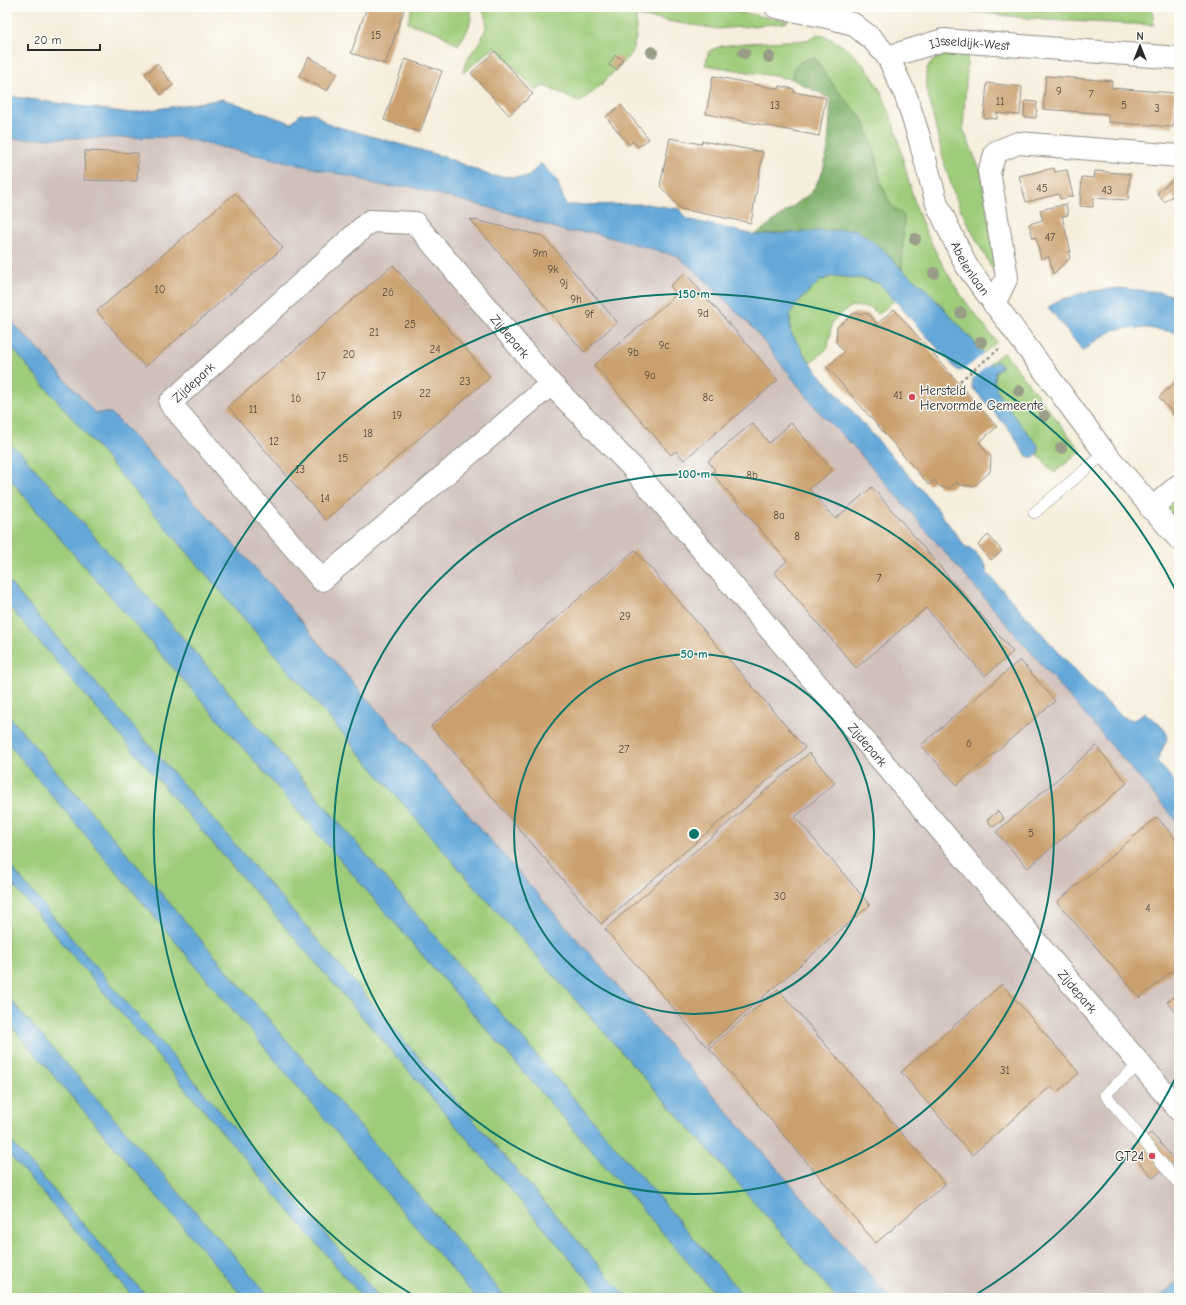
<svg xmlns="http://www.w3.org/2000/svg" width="1186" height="1305" viewBox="0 0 1186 1305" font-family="'Comic Neue',sans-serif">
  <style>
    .industrial { fill: #cfc0bb }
    .green { fill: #9fcc7a; stroke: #657c52 }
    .forest { fill: #7fb06a; stroke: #556e4a }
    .water { fill: #64a8d9; stroke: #486a82 }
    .pier { fill: #f6eedc }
    .building { fill: #cba06e }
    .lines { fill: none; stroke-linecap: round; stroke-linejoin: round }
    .lane-casing { stroke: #908c84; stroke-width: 12 }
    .street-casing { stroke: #908c84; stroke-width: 24 }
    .secondary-casing { stroke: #908c84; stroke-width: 24 }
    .path { stroke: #908c84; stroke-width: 2.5; stroke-dasharray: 3 3; stroke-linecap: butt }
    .lane { stroke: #fff; stroke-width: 11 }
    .street { stroke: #fff; stroke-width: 22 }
    .secondary { stroke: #fff; stroke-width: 22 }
    .tree { fill: #9a9d88 }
    .ring { fill: none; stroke: #0f766e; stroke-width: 2 }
    .poi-dot { fill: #d1495b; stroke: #fdfcf7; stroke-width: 1.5 }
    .labels { text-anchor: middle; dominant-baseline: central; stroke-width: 3; stroke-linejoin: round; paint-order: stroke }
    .number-label { font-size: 11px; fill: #53483c }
    .street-label { font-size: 13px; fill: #2b2b2b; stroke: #fdfcf7 }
    .poi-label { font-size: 13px; fill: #2b2b2b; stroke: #fdfcf7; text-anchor: start }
    .centre { fill: #0f766e; stroke: #fdfcf7; stroke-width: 2 }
    .ring-label { font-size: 12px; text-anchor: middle; font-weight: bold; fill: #0f766e; stroke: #fdfcf7; stroke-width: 3; stroke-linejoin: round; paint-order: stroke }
  </style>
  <rect width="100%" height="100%" fill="#fdfcf7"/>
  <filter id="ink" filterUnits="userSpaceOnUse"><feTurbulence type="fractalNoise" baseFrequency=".025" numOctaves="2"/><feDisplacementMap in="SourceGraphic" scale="8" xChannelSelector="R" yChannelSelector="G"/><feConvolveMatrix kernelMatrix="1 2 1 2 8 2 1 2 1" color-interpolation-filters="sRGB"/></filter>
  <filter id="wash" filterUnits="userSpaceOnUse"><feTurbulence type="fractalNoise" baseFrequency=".012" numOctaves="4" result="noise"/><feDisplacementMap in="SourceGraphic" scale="16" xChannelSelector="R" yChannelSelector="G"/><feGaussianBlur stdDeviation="0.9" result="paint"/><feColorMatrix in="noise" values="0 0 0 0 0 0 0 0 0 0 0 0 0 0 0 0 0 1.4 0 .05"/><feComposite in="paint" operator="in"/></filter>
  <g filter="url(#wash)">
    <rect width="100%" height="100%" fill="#f6eedc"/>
    <!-- industrial -->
    <path class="industrial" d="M178,137L357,178L382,186L397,188L407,186L517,215L567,232H591L677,256L701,276L753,328L819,412L856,449L1179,824V1280L1158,1298H890L321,646L272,586L121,423L111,413H95L38,349L11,320L7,312V139Z"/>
    <!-- green -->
    <path class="green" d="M412,7H470C474,22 466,34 458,45L437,32L408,23Z
      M481,7H712L788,21L785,23L718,29L636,16V38L631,54L597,89L580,102L544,86L536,91L495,47L463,73C464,54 489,40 486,19C485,15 483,11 481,7Z
      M949,7H1152L1154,25L1045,20L965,11Z
      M818,34C899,61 895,159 923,225C934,250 948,276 964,299C974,314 986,328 997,342L984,353L925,288L902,270L904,216L891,205L881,184L875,153L863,119L836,89L815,58L792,73V79L705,65L709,51L721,46L747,43L807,40Z
      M945,51H968L963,129L981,172L996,269L994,272C981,248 967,225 957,201C943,166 936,127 927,90C924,73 925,60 945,56Z
      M833,276L866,279L880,284L895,300L878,315L872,308L851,306L832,322L828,348L810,363L790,331V314L798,302L820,281Z
      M7,342L446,854L744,1190L837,1298H745L467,974L165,617L21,453L7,443Z
      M1004,352L1081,451L1054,473L1037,454L1039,451L1038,445C1025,429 998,402 994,381C994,379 995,375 995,372L1002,366H991L990,363Z
      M7,475L56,534L285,796L719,1298H627L180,781L7,580Z
      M1179,493V530L1162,508Z
      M7,604L604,1298H506L219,961L7,714Z
      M7,742L17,753L477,1298H380L37,898L7,862Z
      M7,878L363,1298H271L7,996Z
      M7,1021L244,1298H148L7,1137Z
      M7,1152L124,1286L134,1298H7Z"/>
    <!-- forest -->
    <path class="forest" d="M814,57L836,89L863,119L875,153L881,184L891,205L904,216L902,270L884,250L855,229L755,235L812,192L823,171L828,148L831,99L792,79C791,64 803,60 814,57Z"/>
    <!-- water -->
    <path class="water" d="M7,96L130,113L223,99L291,123L300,114L314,113L328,124L445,157L491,176L528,177L541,163L557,181L566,205L647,204L679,209L686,219L755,235L855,229L884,250L902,270L925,288L984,353L991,365L997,361L1002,367L995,372C995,375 994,379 994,381C999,402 1025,429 1038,445L1039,451L1033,458L1027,456L1020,447L1014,435L972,387L973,378L965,370L960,371L957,370L880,284L866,279L833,276L820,281L798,302L790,314V331L810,363L933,503L966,548L973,550L986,565V572L1092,689L1123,717L1134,720L1145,713L1163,727L1168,737L1157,761L1179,787V824L856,449L819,412L753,328L701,276L677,256L591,232H567L517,215L407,186C389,189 374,184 357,178L178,137L7,139Z
      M1119,288L1159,292L1179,297V333L1148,328L1116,329L1100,338L1083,351L1048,307L1061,300L1086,292Z
      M7,312L11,321L38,349L95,413H111L121,423L272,586L321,646L890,1298H837L744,1190L446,854L7,342Z
      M7,443L21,453L165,617L467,974L745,1298H719L285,796L56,534L7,475Z
      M7,580L180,781L627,1298H604L7,604Z
      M7,714L219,961L506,1298H477L463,1283L7,742Z
      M7,862L37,898L380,1298H363L7,878Z
      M7,996L271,1298H244L7,1021Z
      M7,1137L148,1298H134L7,1152Z
      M1179,1280V1298H1158Z"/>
    <!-- pier -->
    <path class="pier" d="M985,352L991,362L971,380L963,371Z"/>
    <g id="blocks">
      <!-- building -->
      <path class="building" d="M367,7H405L385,64L351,53Z
        M495,51L533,94L509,115L471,73Z
        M615,55L623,59L617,70L609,65Z
        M309,57L337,73L327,91L299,76Z
        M405,59L442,71L420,132L384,120Z
        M157,64L173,85L161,95L145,74Z
        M713,76L779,89L780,86L794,89V92L826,98L819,136L706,114Z
        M1046,76L1112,81L1111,88L1175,93L1173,127L1108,122V114L1043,109Z
        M987,83L1022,87L1020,115L997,113V119L984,118Z
        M1025,101L1037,102L1036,118L1024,117Z
        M621,105L649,139L638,147L633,141L629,145L606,117Z
        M670,138L701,144L702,141L763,152L751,223L681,209L660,186Z
        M85,151L138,153L137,181L84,180Z
        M1054,168L1055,172L1067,170L1073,196L1060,199L1059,194L1026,202L1019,176Z
        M1095,171L1130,174L1128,200L1093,198V207L1080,206L1082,177L1094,178Z
        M1176,177L1179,181V204L1172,196L1164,202L1157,193Z
        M235,193L283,248L145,367L97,311Z
        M1066,204L1068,215L1062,216L1071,252H1068L1070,258L1053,274L1049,257L1041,259L1036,237L1033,238L1029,224L1043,220L1040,210Z
        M470,219L543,236L617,322L584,352Z
        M393,265L490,377L325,520L228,407Z
        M685,273L778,380L684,460L676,451L671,455L594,365L677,294L670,286Z
        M894,309L997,427L979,442L991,457L990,472L974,486L959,485L957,482L950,488L940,487L934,480L929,485L827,367L844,352L836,342L837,327L854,313L869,314L877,324Z
        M1179,379V421L1159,397Z
        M752,423L769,443L791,423L832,470L809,489L835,519L872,487L1013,652L985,676L926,608L856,668L774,572L787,561L712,473L715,470L708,461Z
        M988,535L1002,551L991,560L978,545Z
        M635,550L805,748L601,924L431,726Z
        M1020,660L1055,701L957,785L921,745Z
        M1096,746L1127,783L1028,868L996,832Z
        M809,753L835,783L795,817L870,905L706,1046L605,929Z
        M998,811L1004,819L993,827L987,820Z
        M1157,817L1179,843V965L1140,998L1057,902Z
        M1002,984L1079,1073L1057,1092L1051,1086L972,1155L901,1072Z
        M778,989L945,1184L876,1243L709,1048Z
        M1179,992V1016L1167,1002Z
        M1151,1133L1175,1160L1153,1178L1129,1151Z"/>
    </g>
  </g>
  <g filter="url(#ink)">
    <use href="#blocks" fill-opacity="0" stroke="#908c84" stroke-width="1"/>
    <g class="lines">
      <!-- lane casing -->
      <g class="lane-casing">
        <path id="lane" d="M1034,513L1105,453
          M1140,1064L1105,1094L1179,1184"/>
      </g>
      <!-- street casing -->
      <g class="street-casing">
        <g id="street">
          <path id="s1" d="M888,57L943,40L1179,58"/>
          <path d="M994,304L1007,277L989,171L996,152L1018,143L1179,156"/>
          <path id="s2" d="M551,384L322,580L170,403L370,221L415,223L551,384L631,466L1179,1110"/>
          <path d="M1151,509L1179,485"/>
        </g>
      </g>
      <!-- secondary casing -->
      <g class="secondary-casing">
        <g id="secondary">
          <path id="s3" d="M776,7L827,17L853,24L872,39L888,57L906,96L919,137L937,204L966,265L1105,453L1179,539"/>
        </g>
      </g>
      <!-- path -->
      <path class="path" d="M960,381L999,349"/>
      <!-- lane -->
      <use href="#lane" class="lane"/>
      <!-- street -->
      <use href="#street" class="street"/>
      <!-- secondary -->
      <use href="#secondary" class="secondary"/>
    </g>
    <!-- trees -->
    <g class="tree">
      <circle cx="652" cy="52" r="6"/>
      <circle cx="744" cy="53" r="6"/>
      <circle cx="769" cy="57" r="6"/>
      <circle cx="915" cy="239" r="6"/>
      <circle cx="934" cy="273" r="6"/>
      <circle cx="961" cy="313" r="6"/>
      <circle cx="981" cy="342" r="6"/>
      <circle cx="1019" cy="391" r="6"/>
      <circle cx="1044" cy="416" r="6"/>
      <circle cx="1061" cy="448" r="6"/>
    </g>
  </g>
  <!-- distance rings -->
  <g class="ring">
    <circle cx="694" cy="834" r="180"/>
    <circle cx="694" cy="834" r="360"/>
    <path d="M1177 1075A540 540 0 0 1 972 1297M416 1297A540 540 0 1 1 1177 593"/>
  </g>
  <!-- markers -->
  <g class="poi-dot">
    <circle cx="912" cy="397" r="4"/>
    <circle cx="1152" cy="1156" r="4"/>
  </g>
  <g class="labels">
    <!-- number labels -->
    <g class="number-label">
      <text x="376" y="35">15</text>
      <text x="1059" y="91">9</text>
      <text x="1091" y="94">7</text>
      <text x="1000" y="101">11</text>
      <text x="775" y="105">13</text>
      <text x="1124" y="105">5</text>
      <text x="1157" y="108">3</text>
      <text x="1042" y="188">45</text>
      <text x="1107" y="190">43</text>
      <text x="1050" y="237">47</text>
      <text x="540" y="253">9m</text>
      <text x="553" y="269">9k</text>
      <text x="564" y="283">9j</text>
      <text x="160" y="289">10</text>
      <text x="388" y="292">26</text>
      <text x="576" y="299">9h</text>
      <text x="703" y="313">9d</text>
      <text x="589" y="314">9f</text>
      <text x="410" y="324">25</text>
      <text x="374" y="332">21</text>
      <text x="664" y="345">9c</text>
      <text x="435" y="349">24</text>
      <text x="633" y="352">9b</text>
      <text x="349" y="354">20</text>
      <text x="650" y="375">9a</text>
      <text x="321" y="376">17</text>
      <text x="465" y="381">23</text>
      <text x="425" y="393">22</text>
      <text x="898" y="395">41</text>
      <text x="708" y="397">8c</text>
      <text x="296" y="398">16</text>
      <text x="253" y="409">11</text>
      <text x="397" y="415">19</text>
      <text x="368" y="433">18</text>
      <text x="274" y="441">12</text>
      <text x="343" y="458">15</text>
      <text x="300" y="469">13</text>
      <text x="752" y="475">8b</text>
      <text x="325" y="498">14</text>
      <text x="779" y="515">8a</text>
      <text x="797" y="536">8</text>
      <text x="879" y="578">7</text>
      <text x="625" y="616">29</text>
      <text x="969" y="743">6</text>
      <text x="624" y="749">27</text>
      <text x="1031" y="833">5</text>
      <text x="780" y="896">30</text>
      <text x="1148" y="908">4</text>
      <text x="1005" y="1070">31</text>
    </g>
    <!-- street labels -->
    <g class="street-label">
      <text stroke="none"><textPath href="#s1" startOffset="84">IJsseldijk-West</textPath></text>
      <text stroke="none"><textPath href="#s3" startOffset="355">Abelenlaan</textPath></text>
      <text stroke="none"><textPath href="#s2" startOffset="998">Zijdepark</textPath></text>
      <text stroke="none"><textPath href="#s2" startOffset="566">Zijdepark</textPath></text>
      <text stroke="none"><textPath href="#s2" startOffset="1541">Zijdepark</textPath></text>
      <text stroke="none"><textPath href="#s2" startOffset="1865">Zijdepark</textPath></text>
    </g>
    <!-- poi labels -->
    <g class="poi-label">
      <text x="920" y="390">Hersteld<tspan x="920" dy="15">Hervormde Gemeente</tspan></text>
      <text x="1144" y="1156" text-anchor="end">GT24</text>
    </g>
  </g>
  <circle cx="694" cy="834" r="6" class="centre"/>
  <g class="ring-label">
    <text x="694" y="298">150 m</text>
    <text x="694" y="478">100 m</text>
    <text x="694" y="658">50 m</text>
  </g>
  <!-- margin -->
  <rect width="1186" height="1305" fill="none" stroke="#fdfcf7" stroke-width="24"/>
  <!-- north arrow -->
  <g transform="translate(1140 46)" stroke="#fdfcf7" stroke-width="3" paint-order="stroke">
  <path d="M0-3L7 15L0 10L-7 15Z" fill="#2b2b2b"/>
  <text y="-6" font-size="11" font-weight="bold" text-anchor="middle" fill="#2b2b2b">N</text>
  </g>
  <!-- scale -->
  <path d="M28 44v6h72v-6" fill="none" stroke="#2b2b2b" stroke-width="2"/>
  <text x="34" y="44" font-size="12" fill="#2b2b2b" stroke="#fdfcf7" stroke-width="3" paint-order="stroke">20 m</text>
</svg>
